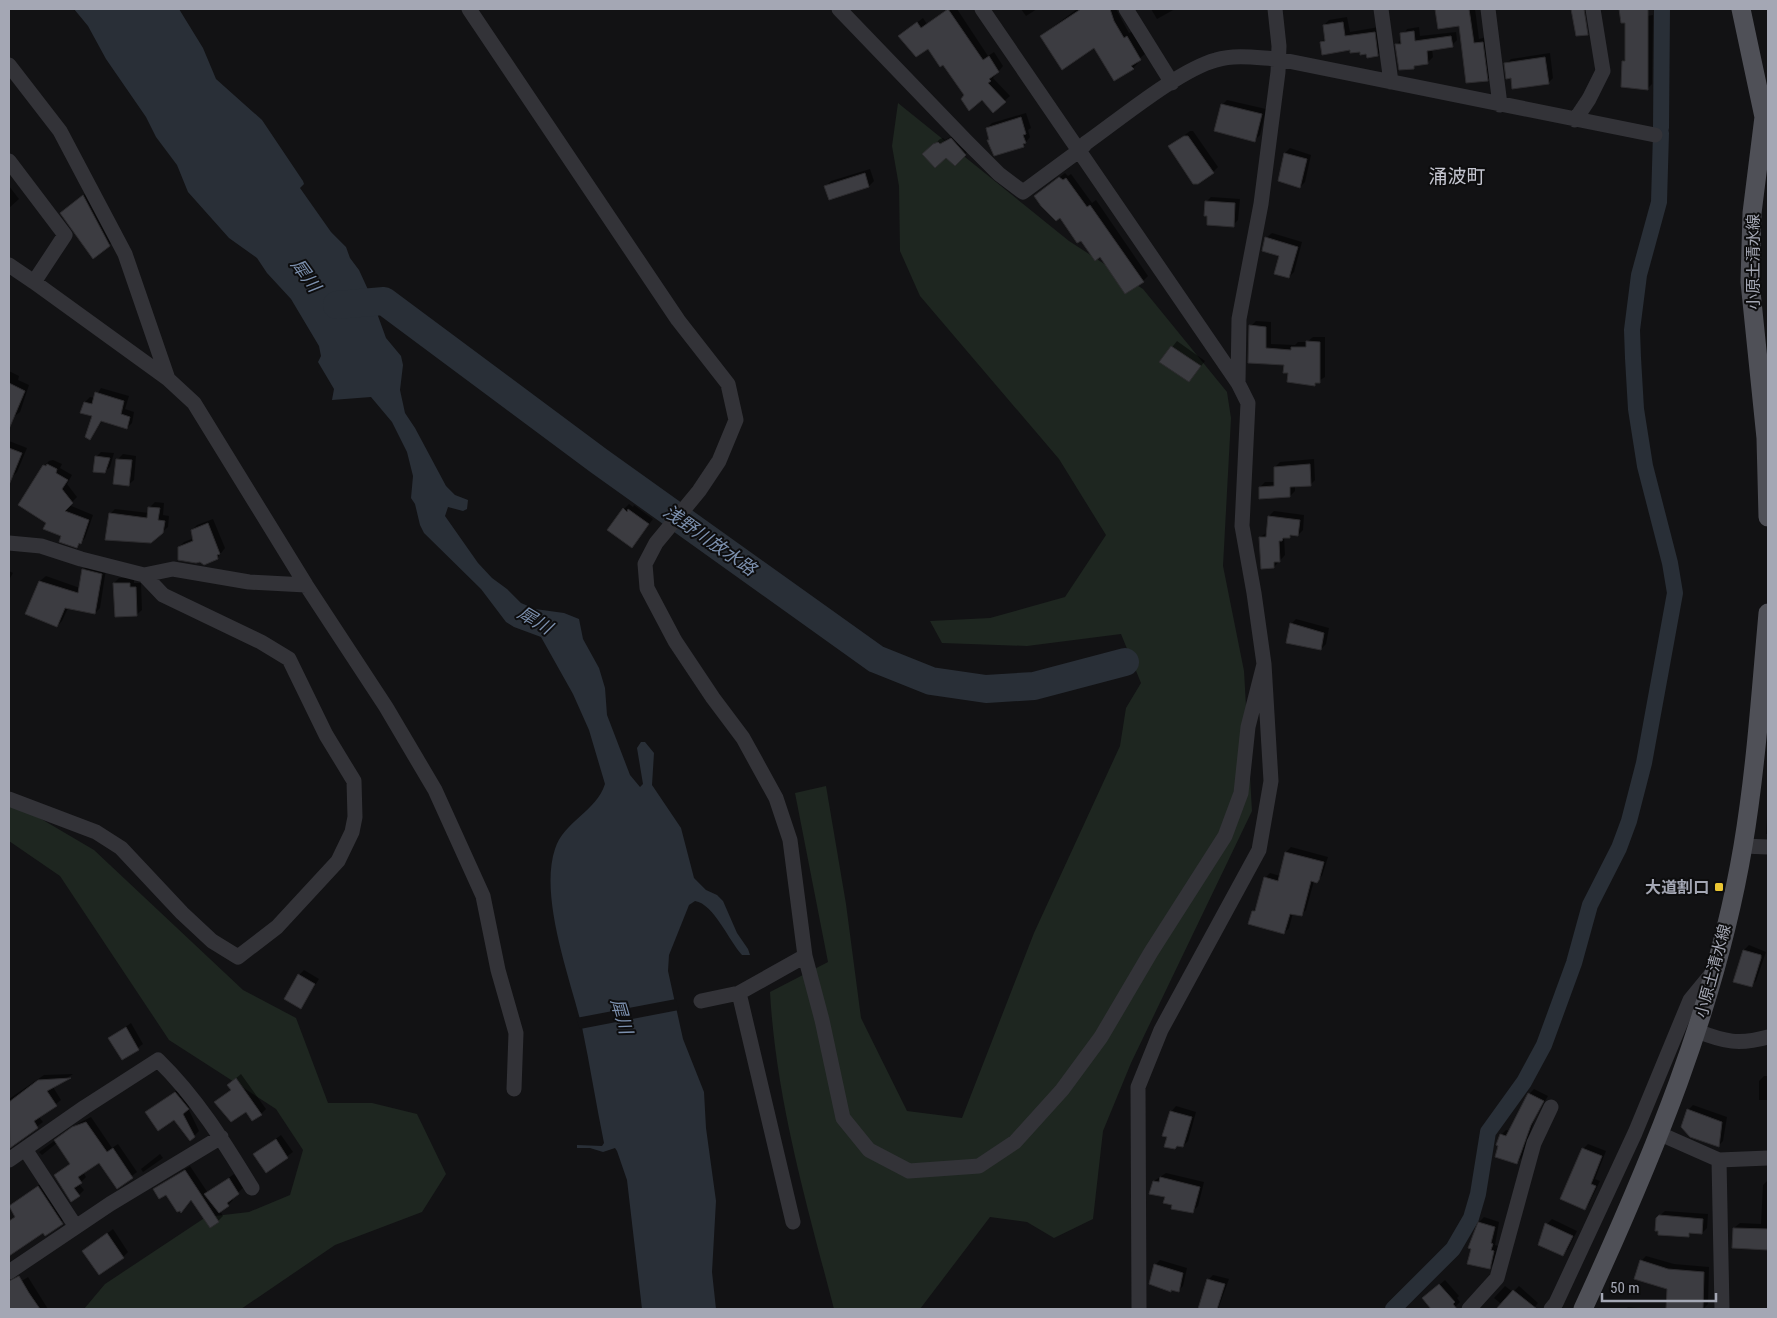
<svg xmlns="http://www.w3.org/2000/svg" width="1777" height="1318" viewBox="0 0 1777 1318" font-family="'Roboto Condensed','Noto Sans JP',sans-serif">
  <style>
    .green { fill: #1e2620 }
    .water { fill: #292f37 }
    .pier { fill: #121214 }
    .shadow { fill: #0007 }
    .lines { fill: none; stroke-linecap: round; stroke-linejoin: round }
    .canal { stroke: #292f37; stroke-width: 16 }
    .river { stroke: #292f37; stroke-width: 28 }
    .building { fill: #3c3c41; stroke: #2d2c2f }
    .minor { stroke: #333338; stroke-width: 15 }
    .major { stroke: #4f5057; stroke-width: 19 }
    .poi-dot { fill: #ebc633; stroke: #0d0d0e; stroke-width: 2 }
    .labels { text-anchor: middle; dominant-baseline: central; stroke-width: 4; stroke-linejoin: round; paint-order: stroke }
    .street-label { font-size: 16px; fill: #a4a7b4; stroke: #0d0d0e }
    .poi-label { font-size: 16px; font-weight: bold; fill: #a4a7b4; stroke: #0d0d0e; text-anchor: end }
    .water-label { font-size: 18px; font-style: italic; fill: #7c90ae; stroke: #0d0d0e }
    .quarter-label { font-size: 19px; fill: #c5c6d0; stroke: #0d0d0e }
  </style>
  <rect width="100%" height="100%" fill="#121214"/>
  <!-- green -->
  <path class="green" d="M898,103L1069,241L1143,289L1227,392L1231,418L1223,566L1244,671L1252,811L1131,1063L1103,1131L1093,1219L1054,1238L1027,1222L990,1217L920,1309H834C807,1205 776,1100 770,992L828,962L795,793L826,786L846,904L861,1018L907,1111L962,1118L1034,933L1120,746L1126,708L1141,683L1121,634L1027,646L942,643L930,621L990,618L1065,597L1106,535L1059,459L920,296L900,251L899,186L892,146Z
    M9,800L94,850L243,990L296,1018L328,1103H372L417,1114L446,1174L422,1212L335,1245L241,1309H84L105,1284L206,1217L249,1212L290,1195L303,1150L276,1109L169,1040L60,876L9,841Z"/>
  <!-- water -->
  <path class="water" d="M74,9H179L203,48L216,79L262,120L303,181L304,184L300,188L331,232L346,247L350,258L359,270L370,294L386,338L401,356L403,365L400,390L405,413L415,428L446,486L455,495L468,500L467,509L463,511L448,507L445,516L478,563L492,578L507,589L521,603L535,609L564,613L579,619L583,639L599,668L605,688L607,715L630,775L640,787L643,784L637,748L641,742H645L654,753L652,785L681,828L694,878L706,890L717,895L723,901L737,933L748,949L750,955H742C729,941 714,904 695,901L689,905L669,955L668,971L683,1039L704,1092L706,1128L716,1201L712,1272L716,1309H642L627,1180L617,1151L615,1148L603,1152L590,1148H577V1145L602,1146L604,1143C596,1104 590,1065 582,1027C570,978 539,897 555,849C564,821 596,812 605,784L589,730L573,694L541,637L514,627L506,622L481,589L424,533L420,525L415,504L411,498L413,476L407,452L392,422L371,397L332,400L334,389L318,362L321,356L319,346L291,299L267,273L257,258L229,238L188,192L177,165L156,137L146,117L106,59L88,26Z"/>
  <!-- pier -->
  <path class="pier" d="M676,999L679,1010L580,1029L576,1018Z"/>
  <!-- shadow -->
  <path class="shadow" d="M948,9H957L988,56L994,52L1003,66L993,78L1010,96L993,111L982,99L966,96L943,63L928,47L900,36L923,18L927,24Z
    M1021,9H1037L1026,16Z
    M1077,9H1116L1129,33L1132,32L1145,54L1136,61L1138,63L1133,68L1095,46L1041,36Z
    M1151,9H1175L1157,19Z
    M1436,9H1475L1479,39L1487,37L1492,75L1487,80L1460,24L1439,27Z
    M1653,15L1652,84L1647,89L1623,61L1626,58L1631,19Z
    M1347,17L1350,32L1379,27L1383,50L1377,55L1321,42L1326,38L1324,25L1329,20Z
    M1419,27L1420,36L1456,32L1457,40L1452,45L1432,49L1433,57L1427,63L1417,64L1413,68L1397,45L1407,29Z
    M1550,53L1553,78L1548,83L1512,77L1506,64L1511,59Z
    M1227,100L1266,109L1260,135L1255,140L1222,105Z
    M1026,113L1031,128L1028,130L1030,137L1023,146L990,139L987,128L992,123Z
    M1190,131H1193L1218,167L1213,172L1169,147Z
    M956,134L970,149L955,164L946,156L924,154L940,139L943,138L945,140Z
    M1290,148L1311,155L1305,182L1300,187L1279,180L1285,153Z
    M870,169L874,181L869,186H826L831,181Z
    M1065,173L1068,176L1071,174L1092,203L1096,200L1148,276L1143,281L1101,256L1061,216L1036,196Z
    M9,186L19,199L9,208Z
    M89,191L114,240L109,245L61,213Z
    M1211,197L1240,199L1238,220L1233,225L1206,202Z
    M1272,233L1302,242L1294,272L1289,277L1281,255L1266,238Z
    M1256,321L1271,322V344L1295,345L1298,342H1307L1313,337H1325V377L1314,384L1289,372L1285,364L1249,362L1251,326Z
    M1177,341L1205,361L1189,381L1161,361Z
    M9,371L19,376L18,380L29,385L20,412L12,418L9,416Z
    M101,388L129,396L125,409L134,412L132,423L127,428L103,420L90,438L94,415L82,412L85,402L90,397L95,398Z
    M9,441L27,448L17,472L12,477L9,476Z
    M101,452L114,453L110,467L104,472L96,457Z
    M123,454L136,456L134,480L128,485L118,459Z
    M1314,459L1315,480L1310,485L1295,486V491L1290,496L1260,487L1265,482H1276L1275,467L1280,462Z
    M53,460L62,464L60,468L72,475L67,484L77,497L69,505L93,515L85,538L77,546L47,522L44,466L49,461Z
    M155,502L164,503L163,515L169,516L168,527L162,532L110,514L115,509L149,513L150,507Z
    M629,504L633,507L634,505L653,519L632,546L624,509Z
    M1274,511L1304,515L1303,530L1298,535L1284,537L1285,555L1274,567L1260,537L1268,532L1269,516Z
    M213,519L225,548L218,557L179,547L184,542L194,538L192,530L197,525Z
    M88,565L106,569L100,608L95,613L68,608L62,621L57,626L27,613L40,581L46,576L80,588L83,570Z
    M9,571L13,573L9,580Z
    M119,578H134V583H141L142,610L136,615L114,583Z
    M1296,619L1329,628L1326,644L1321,649L1291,624Z
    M1768,815V834H1766L1767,817Z
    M1291,847L1328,857L1322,876L1314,881L1306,910L1301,915L1293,913L1289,928L1284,933L1253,911L1257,907L1265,878L1270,873L1280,876L1286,852Z
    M1749,945L1766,952L1756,981L1751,986L1744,950Z
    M304,970L319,979L301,1007L299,975Z
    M131,1023L143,1044L123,1059L110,1038Z
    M73,1074L53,1087L61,1100L39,1117L43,1122L10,1146L9,1099L44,1075Z
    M241,1074L266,1109L261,1114L216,1102L232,1090L228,1085Z
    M1764,1076H1768V1100H1759V1081Z
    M180,1088L193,1103L188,1108L199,1131L194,1136L174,1118L152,1108Z
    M1534,1089L1548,1096L1535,1118L1522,1157L1517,1163L1501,1135L1506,1130L1510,1131L1529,1094Z
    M1693,1105L1727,1117L1723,1141L1718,1146L1688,1110Z
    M1176,1106L1196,1112L1188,1141L1183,1146L1178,1145L1175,1148L1169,1136L1171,1112Z
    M91,1117L112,1148L118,1144L137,1172L117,1187L100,1161L83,1172L86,1177L79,1184L84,1190L79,1195L55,1176L71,1163L57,1143L42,1155L39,1152L79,1123Z
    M281,1135L293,1152L266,1171L255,1154Z
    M1588,1144L1606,1151L1595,1179L1600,1181L1589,1204L1584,1209L1583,1149Z
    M160,1154L163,1158L143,1172L141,1169Z
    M190,1166L208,1193L234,1174L243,1188L232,1198L233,1200L228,1205L220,1211L223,1216L218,1221L192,1199L182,1211L167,1193L154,1189Z
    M1166,1173L1204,1182L1198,1206L1193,1211L1174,1204L1154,1181Z
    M1768,1180V1249L1734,1247V1228L1740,1223L1761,1224L1763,1185Z
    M43,1182L67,1218L9,1254V1221L16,1216L10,1206Z
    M1665,1211L1708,1214L1707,1228L1702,1233L1692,1232L1688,1235L1657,1218Z
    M1484,1217L1499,1222L1495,1245L1498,1246L1494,1263L1489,1268L1479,1222Z
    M1552,1219L1577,1231L1568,1249L1563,1254L1540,1244L1547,1224Z
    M113,1229L128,1252L123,1257L84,1251Z
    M1646,1256L1674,1264L1709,1267L1708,1304L1703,1309H1667L1669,1288L1641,1261Z
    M1160,1260L1187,1268L1183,1286L1178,1291L1172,1289L1170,1291L1155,1265Z
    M1213,1275L1229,1279L1218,1309H1199L1208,1280Z
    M28,1277L48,1309H9V1289Z
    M1445,1280L1459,1296L1457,1298L1460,1302L1453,1309H1433L1423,1299Z
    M1505,1286L1513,1292L1519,1286L1538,1303L1533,1309H1504L1505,1307L1494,1298Z
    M1628,1307L1645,1309H1626Z"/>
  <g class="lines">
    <!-- canal -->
    <path class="canal" d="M1661,128L1662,9
      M1393,1309L1453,1249L1471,1218L1478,1194L1488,1132L1524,1082L1544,1045L1574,963L1590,905L1619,848L1629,821L1644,763L1675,593L1670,563L1645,466L1636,409L1633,358L1632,330L1639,275L1659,202L1661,133"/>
    <!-- river -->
    <path class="river" d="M337,305L384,301L599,461L876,659L931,681L986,689L1034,686L1125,662"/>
  </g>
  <!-- building -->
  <path class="building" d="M948,9L983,60L989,56L999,72L989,79L991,81L988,83L1006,102L993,113L982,100L969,111L961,99L964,95L943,65L940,67L928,49L916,57L898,36L917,22L921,28Z
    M1081,9H1110L1114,21L1124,38L1127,36L1141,60L1131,66L1134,69L1114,81L1094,48L1062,70L1040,36Z
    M1435,9H1469L1474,43L1483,42L1488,81L1466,83L1459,26L1438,29Z
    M1571,9H1584L1588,35L1576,36Z
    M1619,9H1648V90L1621,87L1622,61H1625V23H1621Z
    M1343,22L1345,36L1375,32L1378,56L1367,58L1366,54L1360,55V52L1350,53V50L1322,55L1320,42L1325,41L1323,25Z
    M1414,31L1415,41L1451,36L1453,47L1427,51L1428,64L1414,66V69L1399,70L1395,44H1401L1400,33Z
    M1545,57L1549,84L1512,89L1511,78L1506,79L1504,63Z
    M1221,104L1262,114L1255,142L1214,131Z
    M1021,117L1026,134L1023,135L1026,143L1023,144L1024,147L994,156L987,140H989L986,128Z
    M1184,136H1188L1214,173L1198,184H1193L1168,146Z
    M951,138L966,155L955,166L946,158L935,168L922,154L933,144L938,142L940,144Z
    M1284,153L1307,159L1300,188L1278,181Z
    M865,173L869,187L829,200L824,186Z
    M1059,177L1063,180L1066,178L1087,207L1090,205L1144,282L1125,294L1100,257L1095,261L1081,241L1077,243L1060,218L1056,221L1041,206L1034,196Z
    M83,195L110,246L93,259L60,213Z
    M1205,201L1235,203L1234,227L1207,225V216H1204Z
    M1265,237L1298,247L1289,278L1274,274L1279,256L1262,251Z
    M1249,325L1266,327V348L1291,350V347H1306V341L1320,342V383H1315V386L1287,382L1288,373H1283L1284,365L1248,363Z
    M1171,346L1201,366L1189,382L1159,362Z
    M9,383L25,391L9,429Z
    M95,392L124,401L121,414L130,417L127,429L101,421L90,440L85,437L92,416L80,413L84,402L92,404Z
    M9,448L22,453L9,485Z
    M95,456L110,458L105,473L93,472Z
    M116,459L132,460L129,486L113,484Z
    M47,464L57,469L56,473L68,480L62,489L73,503L65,511L89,520L81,544L79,543L77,548L59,542L61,536L43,529L46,523L18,505L43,465L46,466Z
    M1310,464L1311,486L1290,487V497L1259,499V487L1274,486V467Z
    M148,507L160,508L158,520L165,521L163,533L151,543L105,540L109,513L147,518Z
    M623,508L627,512L628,509L649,524L632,548L607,530Z
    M1268,516L1300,520L1298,536L1290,535V538H1283L1282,541H1279L1280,562H1274V568L1261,569L1259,537H1266Z
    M208,523L220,554L217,555L218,559L204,565L200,562L196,563L178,560V547L193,541L191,530Z
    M82,569L102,574L95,614L65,608L57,627L25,614L39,581L78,593Z
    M113,583H130V587H136L137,616L115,617Z
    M1290,623L1324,633L1321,650L1286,643Z
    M1285,852L1324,862L1319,880L1317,883L1311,881L1302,916L1290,914L1284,934L1248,924L1252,911H1255L1264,877L1278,881Z
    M1743,950L1761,955V958L1752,987L1733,982Z
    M298,974L315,984L301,1009L284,999Z
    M126,1027L139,1050L122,1060L108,1038Z
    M71,1078L47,1091L57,1106L34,1121L38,1128L10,1148L9,1102L38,1080Z
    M236,1078L262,1115L252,1121L246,1112L231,1122L214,1102L231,1090L227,1085Z
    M175,1092L189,1109L183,1114L195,1137L190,1141L174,1120L158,1131L145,1112Z
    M1528,1093L1544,1101L1531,1125L1517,1164L1495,1157L1498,1146L1496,1145L1500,1134L1506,1136Z
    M1687,1109L1722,1122L1719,1147L1690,1137L1681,1127Z
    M1170,1111L1192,1117L1183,1147L1177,1146L1175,1149L1164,1147L1167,1137L1162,1136Z
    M86,1122L107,1152L113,1148L133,1178L117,1189L99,1163L78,1177L82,1183L74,1188L80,1196L71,1202L54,1175L70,1164L54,1140L72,1127Z
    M276,1139L288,1158L266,1173L253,1154Z
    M1582,1148L1602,1156L1591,1184L1596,1186L1585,1210L1560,1199Z
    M185,1170L219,1222L210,1228L191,1200L181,1213L180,1211L177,1212L166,1195L159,1199L153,1189Z
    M1160,1177L1200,1187L1193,1213L1171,1209L1172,1205L1163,1203L1165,1197L1149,1194L1153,1181L1159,1182Z
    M229,1178L239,1194L227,1203L229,1206L219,1213L204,1194Z
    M38,1186L63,1224L45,1236L43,1233L9,1256V1221L15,1217L9,1206Z
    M1659,1215L1703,1219L1702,1234L1689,1233V1237L1658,1235V1231H1655L1656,1218Z
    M1478,1222L1495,1227L1491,1243L1493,1244L1491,1250L1494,1251L1490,1269L1467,1264L1471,1249L1468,1248Z
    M1545,1223L1573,1236L1563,1256L1538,1245Z
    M1733,1228L1768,1229V1250L1732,1248Z
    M107,1233L124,1258L99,1275L82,1251Z
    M1640,1260L1668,1269L1704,1272L1703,1309H1666L1667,1289L1634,1279Z
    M1154,1264L1183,1273L1179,1292L1171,1290V1292L1149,1284Z
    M19,1276L29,1293L40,1309H9V1281Z
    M1207,1279L1225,1284L1217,1309H1198Z
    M1439,1284L1455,1302L1453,1304L1457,1309H1431L1422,1298Z
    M1513,1290L1537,1309H1496Z"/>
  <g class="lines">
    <!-- minor -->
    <path class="minor" d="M469,9L678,320L728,384L736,420L719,461L699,491L656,543L645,564L647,588L675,641L713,698L743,738L776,798L790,840L805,956L822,1020L843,1118L869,1150L909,1171L979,1166L1015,1142L1062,1090L1101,1037L1151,952L1225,836L1241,793L1248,727L1264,664
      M839,9L967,142L999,174L1023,192L1080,150L1086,143C1120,119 1179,70 1216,60C1236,54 1258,58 1278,59L1655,135
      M982,9L1238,383L1248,403L1242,526L1254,593L1264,664L1271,781L1259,850L1161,1030L1138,1087L1139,1309
      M1126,9L1172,83
      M1381,9L1391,82
      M1488,9L1500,105
      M9,65L60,131L125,254L168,379L194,403L306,585L386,707L435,790L483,896L498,970L516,1033L514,1089
      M1575,120L1589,99L1603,71L1593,9
      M9,161L65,235L34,282L9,265
      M34,282L168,379
      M1238,383L1239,319L1261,204L1278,72L1279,46L1275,9
      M9,543L41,546L81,559L144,575L173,569L249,582L306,585
      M9,799L96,832L121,848L182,913L212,941L238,957L277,927L338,861L352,832L355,817L354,781L326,735L289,659L261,642L163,595L144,575
      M1743,846L1768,847
      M739,993L793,1222
      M701,1001L739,993L805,956
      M1697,1031C1725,1042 1739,1045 1768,1037
      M1658,1133L1719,1160L1768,1158
      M25,1149L76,1227
      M9,1160L85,1107L158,1060C197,1098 224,1142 252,1188
      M1719,1160L1722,1309
      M9,1272L110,1204L221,1137
      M1469,1309L1497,1278L1534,1143L1551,1107
      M1551,1309L1556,1303L1635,1133L1690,1000L1713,972"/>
    <!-- major -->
    <path class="major" d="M1741,9L1764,117L1752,213L1750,282L1766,438L1768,517
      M1583,1309C1651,1161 1716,1007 1743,846C1756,769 1761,690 1768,613"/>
  </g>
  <!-- markers -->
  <rect class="poi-dot" x="1714" y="882" width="10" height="10" rx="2.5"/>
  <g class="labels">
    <!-- street labels -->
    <g class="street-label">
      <text transform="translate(1753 262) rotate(-90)">小原土清水線</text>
      <text transform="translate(1713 971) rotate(-75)">小原土清水線</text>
    </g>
    <!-- poi labels -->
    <g class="poi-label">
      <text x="1709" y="887">大道割口</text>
    </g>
    <!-- water labels -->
    <g class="water-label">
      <text transform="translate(306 275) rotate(54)">犀川</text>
      <text transform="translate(710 540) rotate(35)">浅野川放水路</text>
      <text transform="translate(535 620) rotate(31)">犀川</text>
      <text transform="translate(622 1016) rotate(74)">犀川</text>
    </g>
    <!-- quarter labels -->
    <g class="quarter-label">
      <text x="1457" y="176">涌波町</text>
    </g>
  </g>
  <!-- border -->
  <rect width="1777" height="1318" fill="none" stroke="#a4a7b4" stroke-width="20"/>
  <!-- scale -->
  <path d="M1602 1293v8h114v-8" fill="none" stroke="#a4a7b4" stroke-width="2.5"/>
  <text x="1610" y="1293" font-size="15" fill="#a4a7b4" stroke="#0d0d0e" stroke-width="4" paint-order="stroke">50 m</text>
</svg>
